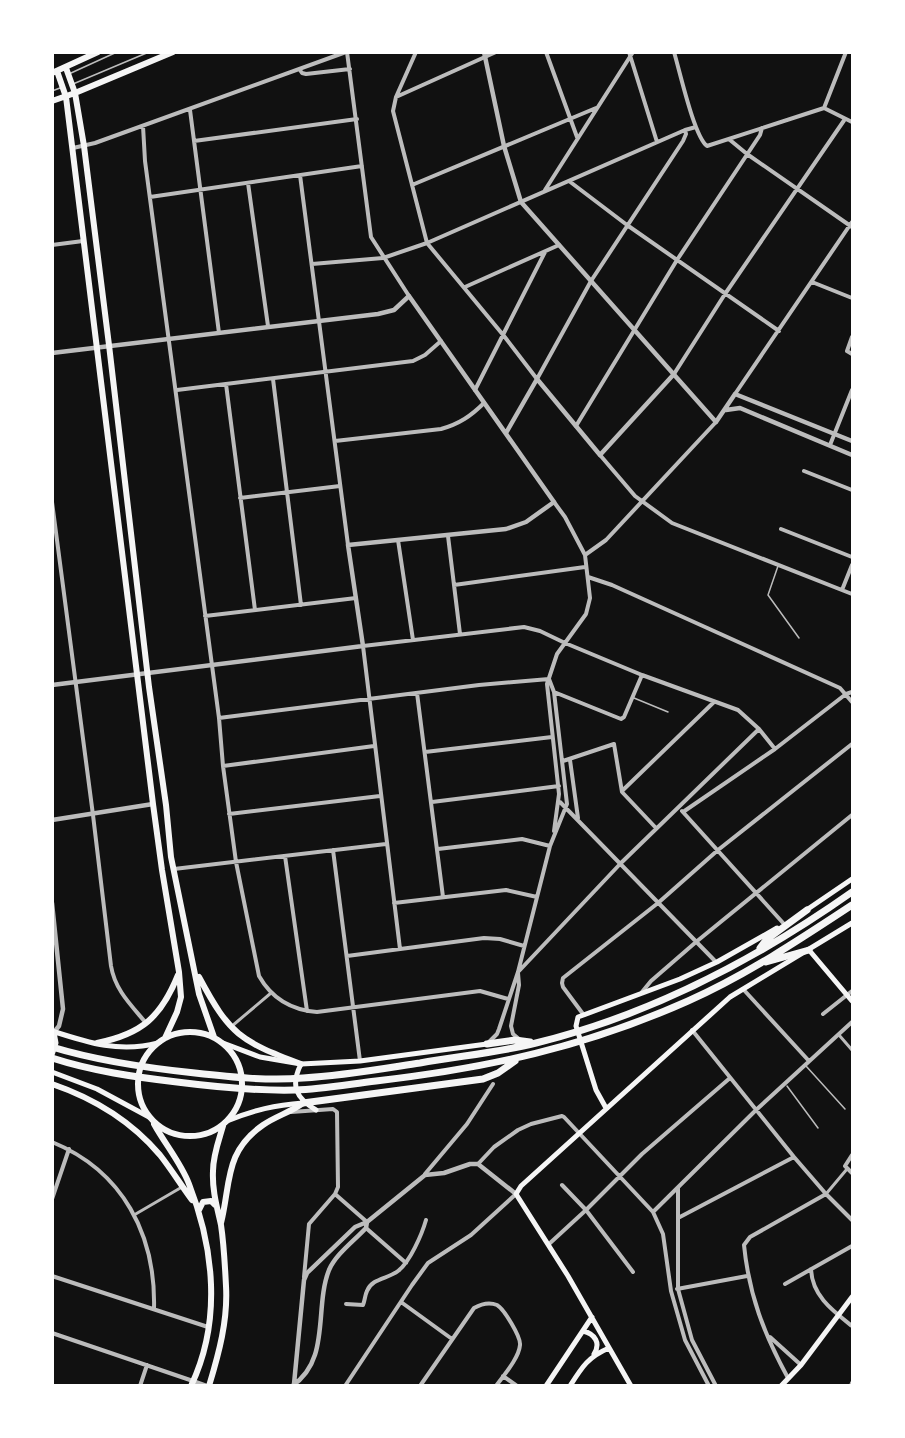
<svg xmlns="http://www.w3.org/2000/svg" width="905" height="1438" viewBox="0 0 905 1438" font-family="'Roboto Condensed',sans-serif">
  <style>
    .lines { fill: none; stroke-linecap: round; stroke-linejoin: round }
    .service { stroke: #bcbcbc; stroke-width: 1.5 }
    .pedestrian { stroke: #bcbcbc; stroke-width: 3 }
    .minor { stroke: #bcbcbc; stroke-width: 4 }
    .tertiary { stroke: #bcbcbc; stroke-width: 4.5 }
    .secondary { stroke: #f5f5f5; stroke-width: 5 }
    .primary { stroke: #f5f5f5; stroke-width: 6 }
    .motorway { stroke: #f5f5f5; stroke-width: 7 }
  </style>
  <rect width="100%" height="100%" fill="#111"/>
  <g class="lines">
    <!-- service -->
    <path class="service" d="M71,73L117,52
      M73,84L149,52
      M52,91L60,88
      M778,566L768,595L799,638
      M634,698L668,712
      M806,1066L845,1109
      M787,1086L818,1128"/>
    <!-- pedestrian -->
    <path class="pedestrian" d="M232,1026L271,993
      M839,1035L852,1050
      M826,1194L847,1169
      M134,1215L182,1187"/>
    <!-- minor -->
    <path class="minor" d="M347,52L371,237L409,296
      M416,52L396,97L393,111L427,243L504,336L537,379L591,281L683,141L686,134L685,130
      M546,52L577,137
      M629,52L657,142
      M674,52C680,72 694,136 707,146L824,108
      M300,70L302,73L306,74L350,69
      M396,97L496,52
      M824,108L846,52
      M824,108L852,122
      M190,110L219,333
      M143,126L145,161L219,718L223,766L236,862L259,976C272,999 291,1010 317,1012L480,991L508,999
      M730,140L747,154L852,227
      M194,141L357,119
      M73,148L95,143L346,52
      M300,175L348,545
      M569,181L627,225L779,331
      M248,183L268,326
      M412,185L596,108
      M545,190L633,52
      M150,197L362,166
      M52,245L83,241
      M312,264L383,258L427,243L685,130L696,127
      M812,282L852,298
      M465,287L559,245
      M852,337L847,351L852,354
      M674,374L725,294L845,119
      M273,379L301,605
      M226,384L255,610
      M177,390L413,361L425,355L441,341
      M475,390L545,252
      M735,394L852,222
      M576,426L677,260L760,135L762,128
      M335,441L441,429C459,424 471,416 484,403
      M830,445L852,390
      M600,455L635,496L672,523L852,594
      M804,471L852,490
      M240,498L340,486
      M52,502L93,815L111,966C115,990 131,1005 146,1023
      M781,529L852,557
      M448,536L460,634
      M398,540L413,640
      M585,555L606,540L716,422
      M588,577L612,585L840,688L852,702
      M454,585L585,567
      M842,590L852,565
      M205,616L356,598
      M554,692L621,719L624,717L642,675
      M417,693L443,897
      M219,718L479,685L549,679
      M425,752L552,737
      M570,760L578,818
      M563,761L614,744L622,792L656,828
      M223,766L374,746
      M622,791L714,702
      M432,802L559,786
      M560,802L716,962
      M682,811L784,924
      M683,812L775,749L846,694L852,692
      M229,814L380,796
      M554,831L559,794L547,684L557,654L586,614L590,598L585,555L565,517L554,502
      M438,849L522,839L550,846
      M333,850L360,1061
      M285,856L307,1011
      M174,869L386,844
      M394,903L506,890L537,897
      M400,949L363,646L524,627L540,631L565,643L642,675L738,710L759,729L775,749
      M347,956L484,938L500,939L524,946
      M519,971L621,863L759,729
      M518,973L519,985L511,1026L513,1034L519,1039
      M743,989L809,1061
      M642,992L651,981L696,942L852,815
      M583,1014L563,987L562,983L563,978L658,903L718,850L852,744
      M823,1014L852,991
      M692,1030L794,1157L826,1194L852,1220
      M489,1042L497,1034L499,1029L518,972L550,846L567,804L554,692L549,679
      M291,1112L333,1109L337,1112L338,1187L335,1194L309,1224L304,1277
      M52,1142C123,1171 156,1235 154,1309
      M852,1155L845,1166L852,1173
      M478,1164L494,1147L518,1130L531,1124L562,1116L564,1117L653,1212L663,1234L671,1291L685,1340L709,1386
      M425,1174L467,1124L493,1084
      M562,1185L586,1210L633,1272
      M678,1188V1289L692,1340L716,1386
      M335,1194L367,1222
      M52,1199L69,1149
      M653,1212L756,1110L852,1022
      M678,1218L794,1157
      M366,1228L406,1263
      M549,1244L586,1210L642,1154L730,1078
      M811,1269C812,1296 833,1311 852,1326
      M52,1276L208,1327
      M785,1284L852,1246
      M677,1289L747,1276
      M401,1302L452,1339
      M346,1304L363,1305C365,1300 365,1295 367,1291C372,1278 388,1279 398,1271C410,1262 422,1234 426,1220
      M52,1333L193,1381
      M770,1337L801,1365
      M503,1376L517,1386
      M788,1378C764,1334 749,1295 744,1245L750,1237L826,1194
      M140,1386L147,1365
      M345,1386L412,1285L428,1263L471,1235L516,1194
      M420,1386L474,1308C481,1304 490,1302 497,1305C504,1309 521,1337 520,1345C519,1358 504,1375 496,1386
      M851,1386L852,1383"/>
    <!-- tertiary -->
    <path class="tertiary" d="M484,52L504,146L521,202L716,422L735,394L852,441
      M52,353L378,314L394,310L409,296L554,502L526,522L506,529L348,545L363,646L52,685
      M726,410L740,408L852,455
      M506,433L537,379L600,455L674,374
      M52,820L153,804
      M52,903L63,1009L59,1026L54,1032
      M193,1381L207,1386
      M294,1384L304,1280L307,1273L355,1227L367,1222
      M292,1386C331,1360 314,1308 329,1270C336,1254 354,1241 366,1228L367,1222L425,1175L444,1173L470,1164H478L516,1194"/>
    <!-- secondary -->
    <path class="secondary" d="M805,911L852,879
      M809,950L852,1001
      M52,1031C89,1043 120,1053 158,1043
      M223,1043L260,1057L301,1064L360,1061L487,1044
      M52,1055L56,1043L54,1032
      M301,1064C290,1086 296,1098 316,1110
      M52,1072L97,1089L149,1117
      M606,1108L596,1090L576,1026L578,1017L680,979L717,962L777,928
      M227,1121C254,1110 275,1105 303,1103
      M583,1331C595,1334 601,1343 594,1354
      M546,1386L592,1317
      M570,1386C582,1367 588,1357 609,1348
      M631,1386L568,1276L516,1194L521,1186L730,997L852,923
      M781,1386L801,1365L852,1297"/>
    <!-- primary -->
    <path class="primary" d="M66,68L75,93L84,146L109,345L149,687L166,805L171,857L199,994L214,1037
      M57,71L66,97L153,804L162,870L179,972L181,997L177,1012L165,1038
      M52,73L98,52
      M52,101L75,93L173,52
      M199,977C230,1035 240,1041 301,1064
      M138 1084a52 52 0 1 1 104 0a52 52 0 1 1-104 0Z
      M97,1043C142,1034 161,1017 178,975
      M52,1084C93,1098 132,1122 160,1155C171,1169 181,1185 192,1200
      M154,1124C165,1144 181,1163 189,1184C214,1248 222,1321 191,1386
      M199,1210L203,1202L211,1201L215,1205
      M221,1223C231,1183 224,1152 263,1125C276,1116 291,1112 303,1103
      M209,1386C219,1353 228,1320 226,1286C225,1266 224,1245 221,1225C217,1207 212,1190 213,1171C213,1155 219,1140 223,1126"/>
    <!-- motorway -->
    <path class="motorway" d="M760,948L766,940L807,910
      M766,962L809,950
      M487,1044L515,1040L530,1042
      M52,1047C98,1061 147,1068 195,1073C231,1077 267,1081 303,1078C342,1076 381,1069 420,1063C458,1056 497,1053 536,1043C650,1015 757,959 852,892
      M52,1058C92,1071 135,1077 177,1082C216,1087 256,1091 295,1090C322,1089 350,1084 376,1081C488,1068 585,1047 688,1001C746,975 799,940 852,905
      M303,1103L483,1079L498,1073L515,1061"/>
  </g>
  <!-- border -->
  <rect width="905" height="1438" fill="none" stroke="#ffffff" stroke-width="108"/>
</svg>
